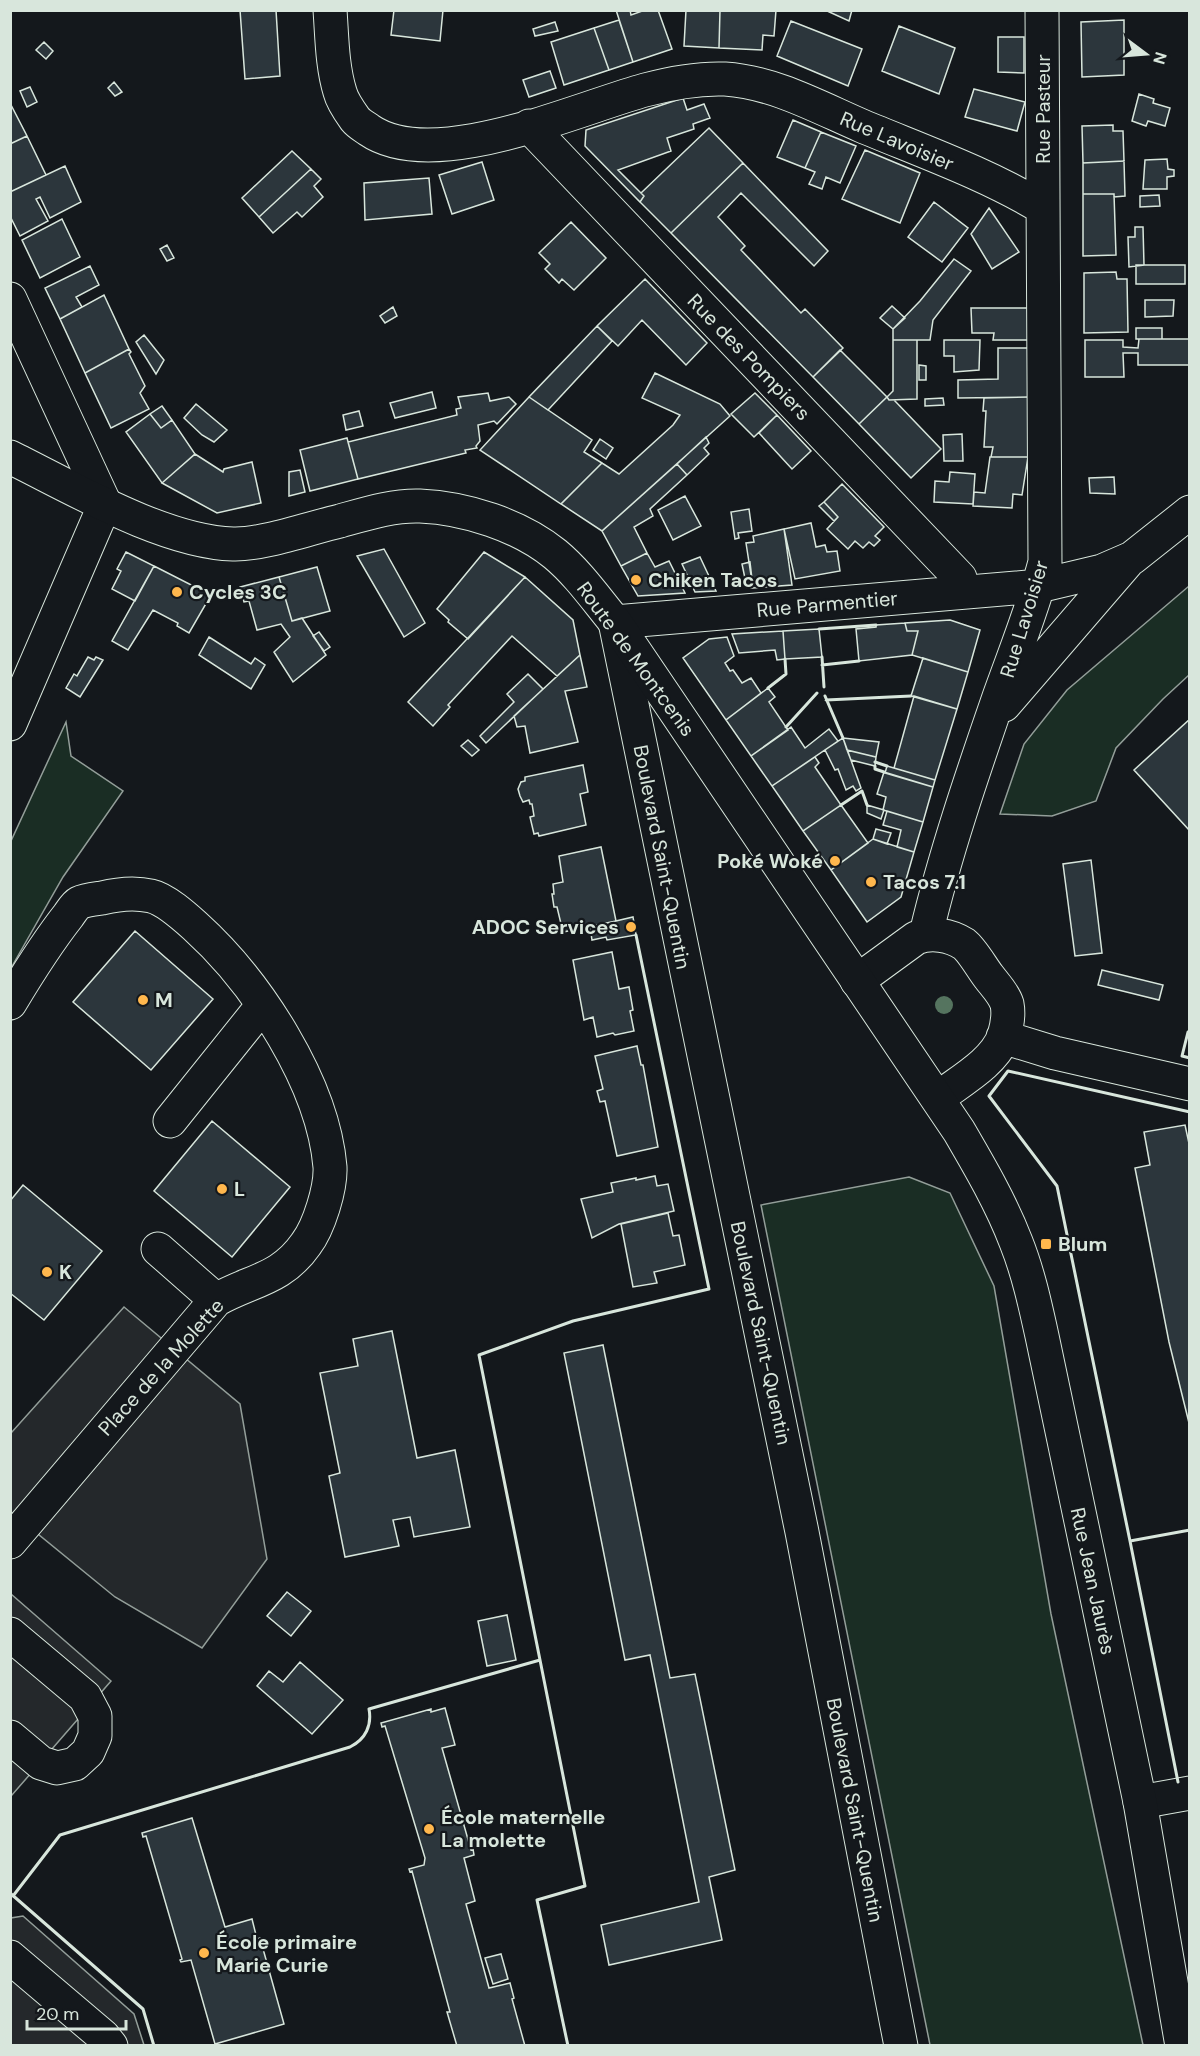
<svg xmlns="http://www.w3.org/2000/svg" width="1200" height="2056" viewBox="0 0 1200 2056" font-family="'DM Sans',sans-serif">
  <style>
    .green { fill: #1a2d24; stroke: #939e99; stroke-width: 1.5 }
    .parking { fill: #24282b; stroke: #939e99; stroke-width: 1.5 }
    .building { fill: #2c363c; stroke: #d8e6dc; stroke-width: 1.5 }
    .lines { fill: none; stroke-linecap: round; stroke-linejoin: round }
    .minor-casing { stroke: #d8e6dc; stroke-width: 35 }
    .major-casing { stroke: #d8e6dc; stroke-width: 35 }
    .minor { stroke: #14181c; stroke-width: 33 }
    .major { stroke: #14181c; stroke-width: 33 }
    .wall { stroke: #d8e6dc; stroke-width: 3 }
    .tree { fill: #55745f }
    .poi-dot { fill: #ffb74d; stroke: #14181c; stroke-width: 2 }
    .labels { text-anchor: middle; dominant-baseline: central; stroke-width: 4.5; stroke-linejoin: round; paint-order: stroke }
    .street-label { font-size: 20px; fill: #d8e6dc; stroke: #14181c }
    .poi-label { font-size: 20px; font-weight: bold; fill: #d8e6dc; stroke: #14181c; text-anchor: start }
  </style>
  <rect width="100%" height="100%" fill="#14181c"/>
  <!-- green -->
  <path class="green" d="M1189,586V675L1163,699L1116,748L1096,801L1052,816L1000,814L1024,744L1067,690Z
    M66,722L71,756L123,791L63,877L11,968V841Z
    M909,1177L950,1193L994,1286L1051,1614L1143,2045H930L761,1205Z"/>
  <!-- parking -->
  <path class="parking" d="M124,1307L240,1404L267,1559L202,1648L115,1597L11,1512V1433Z
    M11,1594L111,1681L12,1795L11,1793Z
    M23,1916L134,2014L144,2045L11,2046V1918Z"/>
  <!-- building -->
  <path class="building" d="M240,10H276L280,76L245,79Z
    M394,10H443L440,41L391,35Z
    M616,10H630L631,15L645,10H658L672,49L633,62Z
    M686,10H720L719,48L684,46Z
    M720,10H776L774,36L763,35L762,50L719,48Z
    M825,10H852L849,21Z
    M619,20L633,62L609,70L594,28Z
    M1124,20V75L1082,77L1081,22Z
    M791,21L862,49L848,86L777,56Z
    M555,22L558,31L535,36L533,29Z
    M899,26L955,48L939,94L882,71Z
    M594,28L609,70L564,85L551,42Z
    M998,37H1024V73L998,72Z
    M44,42L53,51L46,59L36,50Z
    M550,71L556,88L529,97L523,80Z
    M114,82L122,92L115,96L108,88Z
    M30,87L37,102L27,107L20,91Z
    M974,89L1025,102L1017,131L965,117Z
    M1139,94L1154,99L1153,103L1170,108L1165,126L1148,121L1146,126L1132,121Z
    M683,98L687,110L704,104L710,118L693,124L694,129L667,138L671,151L618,170L644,196L640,202L585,146L586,130Z
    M10,103L27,136L10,144Z
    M793,120L821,132L805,168L777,157Z
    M1113,125V131H1123L1124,161L1083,163L1082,126Z
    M709,128L743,163L671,233L640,202L644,196L641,193Z
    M821,132L856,146L840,183L826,177L822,189L809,184L815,172L805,168Z
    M27,136L46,175L10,192V144Z
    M865,150L920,173L900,223L842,199Z
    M292,151L311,169L259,217L242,198Z
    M1167,159L1168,169L1174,170V176L1167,177V189H1143L1145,160Z
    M1124,161L1125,196L1114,197V194H1083V163Z
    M482,162L494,200L452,214L439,175Z
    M743,163L828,251L814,266L741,193L718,217L745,246L741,250L801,313L805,309L843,348L813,377L671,233Z
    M65,166L81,202L50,218L40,197L36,199L48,221L20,236L10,216V192Z
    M311,169L321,179L314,186L323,197L302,217L297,212L273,233L259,217Z
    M429,178L432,214L365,220L364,183Z
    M1083,194H1114L1116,255L1083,256Z
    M1159,195L1160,206L1140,207V196Z
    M934,202L968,228L942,262L908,237Z
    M989,208L1019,252L992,269L971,234Z
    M62,219L80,257L40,278L22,240Z
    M571,222L606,258L574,290L562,279L559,283L545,269L550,264L539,253Z
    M1135,227H1143L1144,265L1129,267L1128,237H1135Z
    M167,245L174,258L167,261L160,249Z
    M954,259L971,271L933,320L930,340H893V329L920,301Z
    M1136,265H1185V284H1136Z
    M90,266L99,285L76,297L82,307L60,319L45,288Z
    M1116,272L1117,279H1127L1128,332L1084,333V273Z
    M645,279L707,343L686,365L642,320L618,346L597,326Z
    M104,295L129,349L85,373L60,319Z
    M1145,300H1174L1173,316L1145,317Z
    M892,306L905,318L893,329L880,318Z
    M393,307L397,316L385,323L380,316Z
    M971,308H1030V340H993L994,333H972Z
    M597,326L612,341L548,410L529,397Z
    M1136,328H1162V339H1136Z
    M144,335L164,360L156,374L136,342Z
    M1139,339H1189V365H1138V353H1123L1124,377H1085V340H1123V347L1138,348Z
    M893,340H917V399L889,400L887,397L893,391Z
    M944,340H980L979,370L954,372V356H944Z
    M998,348H1030L1029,397L958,398V380L998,379Z
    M129,349L131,352L129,354L145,386L140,393L149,409L111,428L85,373Z
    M840,350L887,397L859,424L813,377Z
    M919,365L926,366V380H919Z
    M655,373L720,404L730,416L602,531L561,504L602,463L619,474L673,425L680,415L642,398Z
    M432,392L436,408L395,418L390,403Z
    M488,393L490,401L509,397L516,404L497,424L494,421L478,425L480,441L476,446L477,448L465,450L466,453L358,479L348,442L457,415L456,409L461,408L458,397Z
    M755,393L777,415L754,437L731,414Z
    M529,397L592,440L584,452L602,463L561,504L480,450Z
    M887,397L889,400H894L941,449L911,478L859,424Z
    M1029,397L1028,457H991L993,447H984L986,411H983L984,398Z
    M943,398L944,405L925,406V399Z
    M196,404L227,430L214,442L202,435L184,418Z
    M162,406L172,420L161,428L150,414Z
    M359,411L363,426L346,430L343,415Z
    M150,414L161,428L172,420L195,454L162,483L126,432Z
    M777,415L811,451L792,469L759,433Z
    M962,434L963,461H944L943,435Z
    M706,437L709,443L704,448L709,454L687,475L677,464Z
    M347,438L358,479L310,491L300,450Z
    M600,439L613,448L606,459L593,450Z
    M195,454L223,472L224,469L252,462L261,503L217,513L162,483Z
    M990,457H1028L1022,495L1013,494L1012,508L973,506L974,492L985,493Z
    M677,464L687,475L650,509L653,516L634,527L647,553L621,566L602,531Z
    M300,470L305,492L289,496V472Z
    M950,472L975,474L973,504L934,502L935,481L949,482Z
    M1114,477L1115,494L1090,493L1089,478Z
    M842,484L884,527L875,536L880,540L874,546L869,542L863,548L855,541L848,549L827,529L838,517L824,502Z
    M685,496L701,526L673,540L658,510Z
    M824,502L838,517L834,521L819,506Z
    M749,509L752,531L738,533L739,538L735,539L731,512Z
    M811,523L816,547L825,545L827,552L837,551L840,571L795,579L784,529Z
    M784,529L792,585L753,588L746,543L754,542L753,536Z
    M384,549L425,623L404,637L357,556Z
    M126,552L154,566L135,601L112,589L121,571L117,569Z
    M484,552L525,577L468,639L448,622L449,620L437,609Z
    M647,553L655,567L669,561L685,593L638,596L621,566Z
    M700,557L716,591L695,592L682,564Z
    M750,562L753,588H747L742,564Z
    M154,566L211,595L189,633L177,626L178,623L153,610L128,650L112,641Z
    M317,567L330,611L292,621L279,577Z
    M279,577L292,621L302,618L326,655L293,682L274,652L290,637L281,624L257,630L249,601L244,602L240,587Z
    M525,577L573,620L580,655L557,676L512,636L448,705L450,707L433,726L408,702Z
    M950,620L980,630L968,672L912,655L918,631H907L905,623Z
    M905,623L907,631H918L912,655L859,661L856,629L876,627V625Z
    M819,629L822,657L785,659L783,631Z
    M783,631L785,659L777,660L775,650L739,653L732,634Z
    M319,632L330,647L324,651L313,636Z
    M209,637L251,664L255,658L265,665L251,689L199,655Z
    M727,637L734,656L725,663L730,671L733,670L742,683L751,678L761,693L726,720L683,658L709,639Z
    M580,655L587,687L565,691L578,742L530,753L525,726L517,727L514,716Z
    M88,657L94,660L96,657L103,660L80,697L66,688L74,674L77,676Z
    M923,658L968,672L957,709L911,696Z
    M528,674L543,689L486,743L480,736L514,702L507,694Z
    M768,688L775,697L769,702L788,730L751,756L726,720Z
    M914,696L957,709L935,780L894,768Z
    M1190,719V831L1134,770Z
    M791,727L805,748L829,729L838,741L772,786L751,756Z
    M843,738L861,788L856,791L853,786L846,790L838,769L835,770L825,750Z
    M843,738L879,742L876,757L847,750Z
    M468,740L479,750L472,756L461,746Z
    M847,750L876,757L875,766L851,760Z
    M815,757L819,763L815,767L841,805L803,831L772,786Z
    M583,765L588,792L580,794L586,825L539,836L538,833L534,834L530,817L534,816L532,804H530L529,800L523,802L520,796L518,789L521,782L525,781V777Z
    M887,766L935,780L933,787L885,773Z
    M884,772L933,787L923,822L883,810L886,797L877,794Z
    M841,805L868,843L831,870L803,831Z
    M867,805L884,810L881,819L867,813Z
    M887,811L923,822L914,852L897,847L901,830L883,825Z
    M876,829L891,833L887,844L873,839Z
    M873,839L914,852L901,897L867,922L831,870Z
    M601,847L616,921L563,932L557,907H554L552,894H554L553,884L563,882L559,856Z
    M1091,860L1102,953L1075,956L1063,864Z
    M633,917L636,935L607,940L606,937L592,940L590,927Z
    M135,931L213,999L151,1070L73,1002Z
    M612,952L619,989L629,987L633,1010L630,1011L634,1031L615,1035L613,1033L597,1037L593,1017L584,1020L573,960Z
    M1102,970L1163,985L1159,1000L1098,985Z
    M637,1046L641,1065H643L658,1147L617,1156L605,1101L600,1102L597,1091L603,1089L595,1056Z
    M212,1121L290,1187L232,1257L154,1191Z
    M1185,1125L1190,1148V1427L1169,1342L1135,1168L1150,1165L1144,1132Z
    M655,1176L657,1186L668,1184L674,1211L619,1224L592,1238L581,1199L613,1192L611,1183L636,1178V1180Z
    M23,1185L102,1251L44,1320L10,1293V1201Z
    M668,1213L673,1236L679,1235L685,1265L654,1272L657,1283L633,1287L621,1224Z
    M392,1331L417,1458L455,1450L470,1527L414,1537L410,1517L393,1520L399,1546L345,1557L329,1476L340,1473L320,1373L358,1366L353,1339Z
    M603,1345L670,1678L695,1674L735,1870L709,1877L722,1940L609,1965L601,1925L699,1902L650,1655L625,1660L564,1353Z
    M287,1592L311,1611L291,1636L267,1616Z
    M507,1615L516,1660L487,1666L478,1621Z
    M300,1662L343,1700L312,1734L257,1686L269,1671L283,1682Z
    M445,1708L455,1745L442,1748L471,1850L473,1849L474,1855L464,1858L475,1901L466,1904L489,1988L510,1983L514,1998L512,1999L525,2046H457L447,2012H450L412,1871L410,1872L409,1869L424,1865L425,1858L385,1726L382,1727L381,1723L431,1709V1712Z
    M192,1818L225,1927L252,1919L257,1939L260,1938L284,2024L215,2044L191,1960L181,1962L180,1960L182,1959L146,1836L143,1837L142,1833Z
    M501,1954L508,1979L493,1984L485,1958Z"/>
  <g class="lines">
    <!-- minor casing -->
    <g class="minor-casing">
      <path id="minor" d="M330,10C332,37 332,66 340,92C342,100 350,112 355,119C359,124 365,127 369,130C433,174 576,109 645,90C671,83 698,78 725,79C773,82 818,107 862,126C922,151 987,174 1043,208
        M529,126L960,578L961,592
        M10,299L105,504L10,724
        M1004,705L1129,560
        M926,934C945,854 972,775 999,697C1015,652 1033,608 1045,562L1042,10
        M857,981L916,938C931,932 950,935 964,944C972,950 982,968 989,977C995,985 1004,994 1007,1004C1009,1014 1007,1026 1004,1036C994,1063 960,1081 938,1098
        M10,1003C28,973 46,944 68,916C71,912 75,905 79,903C85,900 95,899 102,898C118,894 134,892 151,896C165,899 185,917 195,926C257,982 323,1083 330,1167C331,1188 319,1227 306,1244C281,1280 251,1280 216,1300L10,1542
        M1003,1037L1055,1053L1190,1084
        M170,1121L263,1005
        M158,1249L216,1300
        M10,1634L85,1697L95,1716V1736L88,1752L75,1764L57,1768L41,1763L10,1737
        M1140,1802L1190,1793
        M10,1957L103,2036L111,2046
        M901,2046L802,1532L615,622L1039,586L1102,571L1132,558L1190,512"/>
    </g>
    <!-- major casing -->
    <g class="major-casing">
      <path id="major" d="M10,457C73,488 164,542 233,544C262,545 310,528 340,521C365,514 393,505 420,506C466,508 519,525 555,554C578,573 596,599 615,622L959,1131C980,1167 1001,1203 1016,1242C1028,1272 1035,1304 1042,1336L1140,1802L1182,2046"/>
    </g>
    <!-- minor -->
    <use href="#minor" class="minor"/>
    <!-- major -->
    <use href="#major" class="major"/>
    <!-- wall -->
    <path class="wall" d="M819,629L876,625
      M822,657L824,687
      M822,665L859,661
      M768,688L786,674L785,659
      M825,696L843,738
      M826,700L911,696
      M786,727L817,693
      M875,762L887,766
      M875,766V769L884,772
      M862,791L867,805
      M841,805L862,791
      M1188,1032L1182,1056L1190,1058
      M1190,1112L1008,1071L989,1096L1057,1186L1130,1541L1190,1530
      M1130,1541L1178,1782
      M540,1660L479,1355L573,1321L709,1289L636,935
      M10,1893L143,2009L154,2046
      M13,1896L60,1835L350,1747C366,1739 372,1725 369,1709L540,1660L585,1886L537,1900L568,2046"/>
  </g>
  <!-- trees -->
  <circle class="tree" cx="944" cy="1005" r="9"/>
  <!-- markers -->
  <g class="poi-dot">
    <circle cx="636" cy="580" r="6"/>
    <circle cx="177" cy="592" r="6"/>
    <circle cx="835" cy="861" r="6"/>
    <circle cx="871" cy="882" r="6"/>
    <circle cx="631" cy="927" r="6"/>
    <circle cx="143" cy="1000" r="6"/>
    <circle cx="222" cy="1189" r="6"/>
    <rect x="1040" y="1238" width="12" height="12" rx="3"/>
    <circle cx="47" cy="1272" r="6"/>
    <circle cx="429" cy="1829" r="6"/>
    <circle cx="204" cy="1953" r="6"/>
  </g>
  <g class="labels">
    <!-- street labels -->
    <g class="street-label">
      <text transform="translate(1043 109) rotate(-90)">Rue Pasteur</text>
      <text transform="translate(897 141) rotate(23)">Rue Lavoisier</text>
      <text transform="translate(749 357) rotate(46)">Rue des Pompiers</text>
      <text transform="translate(827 604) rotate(-5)">Rue Parmentier</text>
      <text transform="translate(1024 619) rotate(-73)">Rue Lavoisier</text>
      <text transform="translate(636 659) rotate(54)">Route de Montcenis</text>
      <text transform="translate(662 857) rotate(79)">Boulevard Saint-Quentin</text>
      <text transform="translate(761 1333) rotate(78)">Boulevard Saint-Quentin</text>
      <text transform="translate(161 1367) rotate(-48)">Place de la Molette</text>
      <text transform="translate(1093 1581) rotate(78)">Rue Jean Jaurès</text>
      <text transform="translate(855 1810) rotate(79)">Boulevard Saint-Quentin</text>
    </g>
    <!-- poi labels -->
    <g class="poi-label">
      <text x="648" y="580">Chiken Tacos</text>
      <text x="189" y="592">Cycles 3C</text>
      <text x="823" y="861" text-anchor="end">Poké Woké</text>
      <text x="883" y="882">Tacos 7.1</text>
      <text x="619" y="927" text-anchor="end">ADOC Services</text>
      <text x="155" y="1000">M</text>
      <text x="234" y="1189">L</text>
      <text x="1058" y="1244">Blum</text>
      <text x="59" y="1272">K</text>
      <text x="441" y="1817">École maternelle<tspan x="441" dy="23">La molette</tspan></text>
      <text x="216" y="1942">École primaire<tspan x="216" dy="23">Marie Curie</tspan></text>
    </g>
  </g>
  <!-- border -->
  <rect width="1200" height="2056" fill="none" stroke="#d8e6dc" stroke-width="24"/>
  <!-- north arrow -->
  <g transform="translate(1146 54) rotate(106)" stroke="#14181c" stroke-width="4.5" paint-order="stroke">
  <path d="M0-4.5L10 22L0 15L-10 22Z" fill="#d8e6dc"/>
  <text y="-9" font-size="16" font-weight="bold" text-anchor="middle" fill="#d8e6dc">N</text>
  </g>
  <!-- scale -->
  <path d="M27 2020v9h99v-9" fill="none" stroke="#d8e6dc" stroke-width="3"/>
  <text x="36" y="2020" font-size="18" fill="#d8e6dc" stroke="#14181c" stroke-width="4.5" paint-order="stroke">20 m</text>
</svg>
